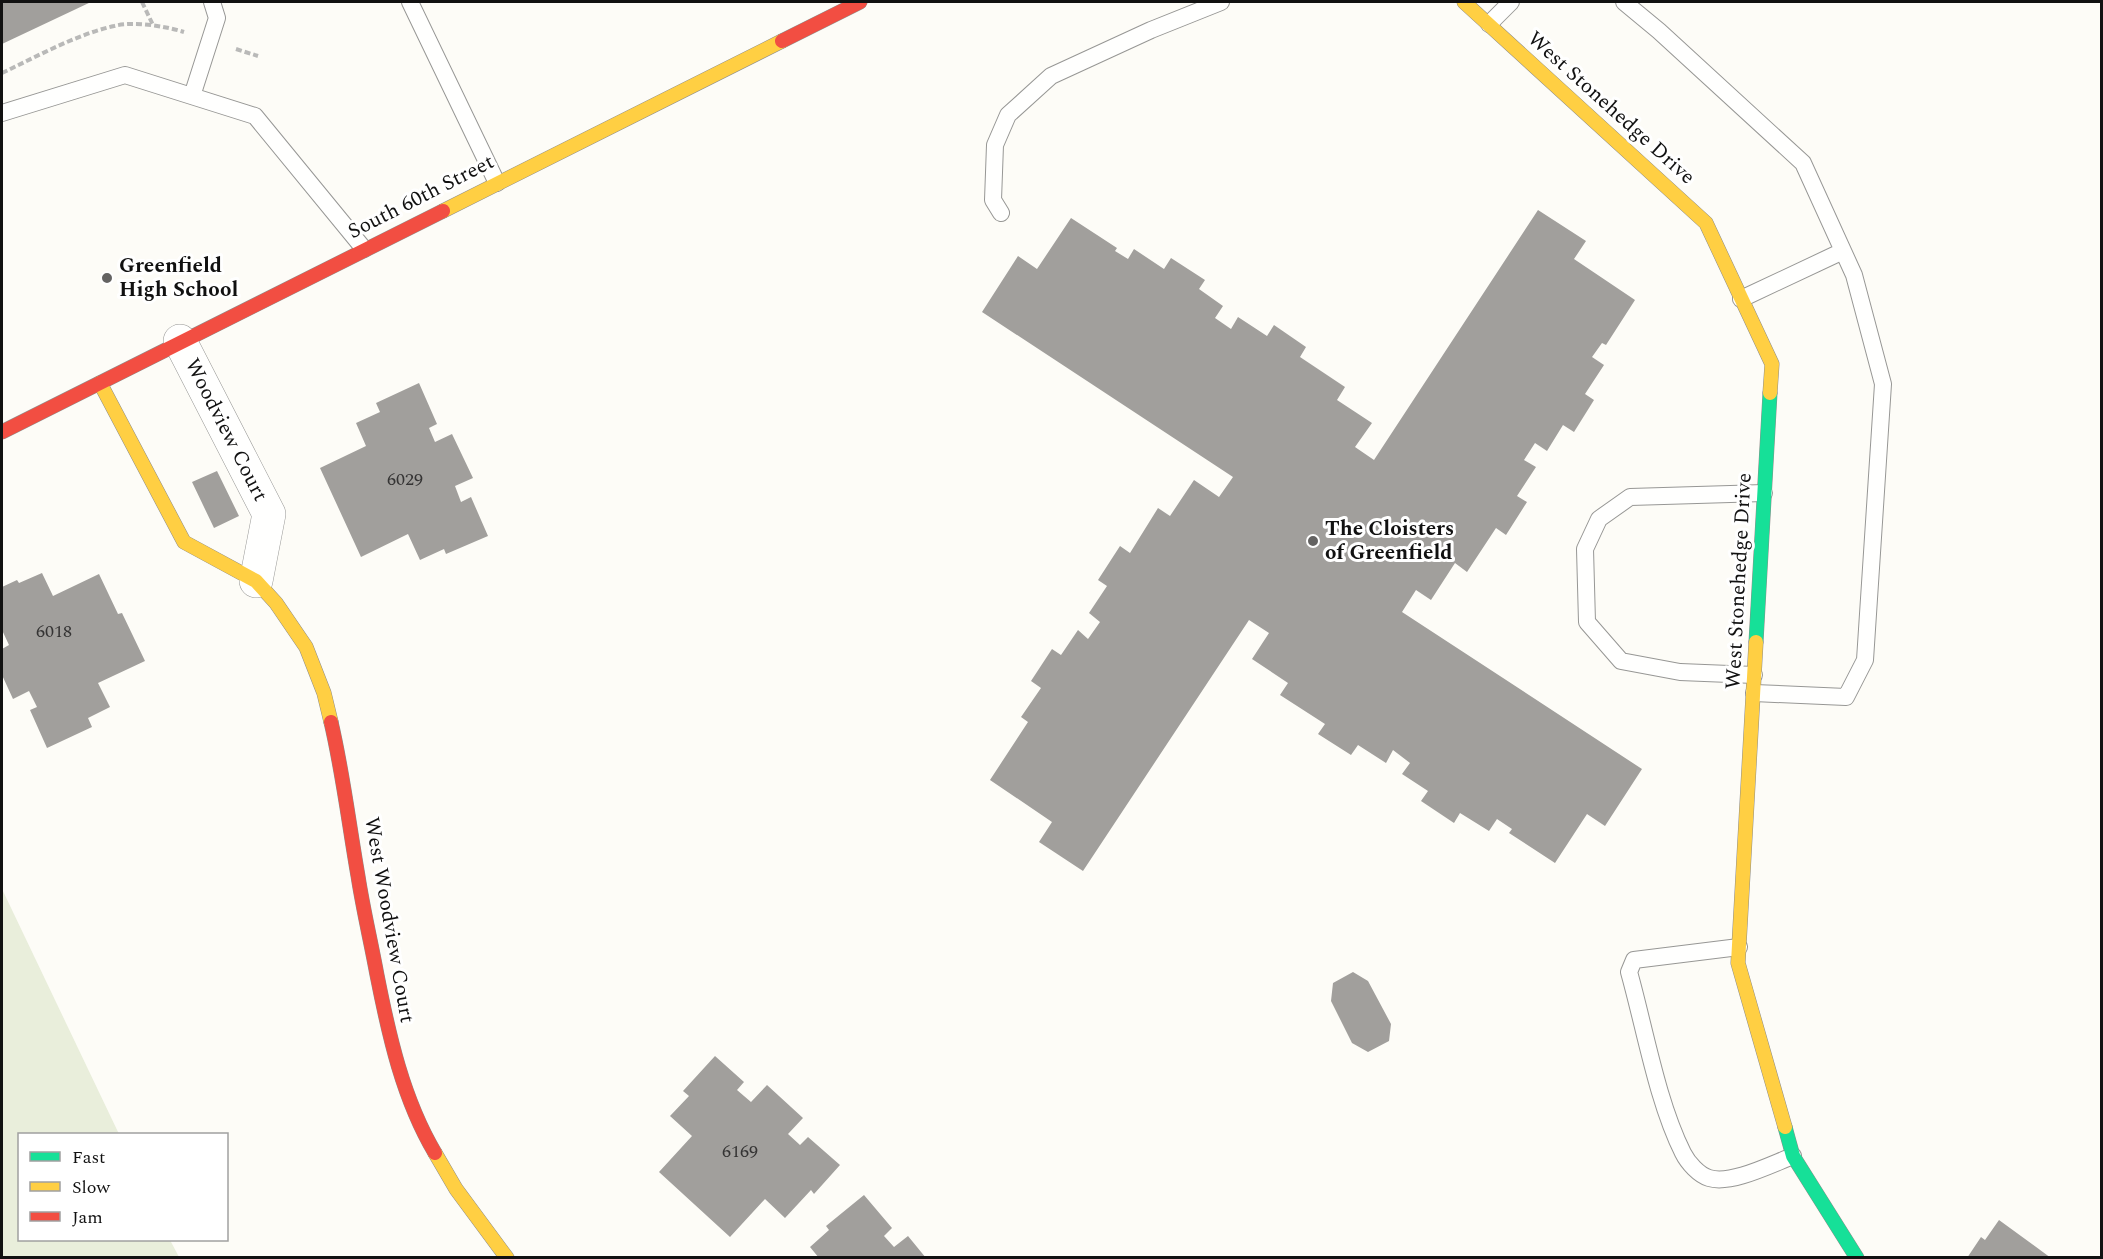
<svg xmlns="http://www.w3.org/2000/svg" width="2103" height="1259" viewBox="0 0 2103 1259" font-family="Spectral,serif">
  <style>
    .cemetery { fill: #e9eedb }
    .building { fill: #a19f9c }
    .lines { fill: none; stroke-linecap: round; stroke-linejoin: round }
    .lane-casing { stroke: #979795; stroke-width: 18 }
    .street-casing { stroke: #979795; stroke-width: 34 }
    .fast-casing { stroke: #8e8d8b; stroke-width: 15 }
    .slow-casing { stroke: #8e8d8b; stroke-width: 15 }
    .jam-casing { stroke: #8e8d8b; stroke-width: 15 }
    .path { stroke: #b9b9b8; stroke-width: 4; stroke-dasharray: 6 3; stroke-linecap: butt }
    .lane { stroke: #fffffe; stroke-width: 16 }
    .street { stroke: #fffffe; stroke-width: 33 }
    .fast { stroke: #16e098; stroke-width: 14 }
    .slow { stroke: #ffcf43; stroke-width: 14 }
    .jam { stroke: #f24e42; stroke-width: 14 }
    .poi-dot { fill: #646362; stroke: #fff; stroke-width: 2 }
    .labels { text-anchor: middle; dominant-baseline: central; stroke-width: 6; stroke-linejoin: round; paint-order: stroke }
    .number-label { font-size: 18px; fill: #353434 }
    .street-label { font-size: 21px; fill: #111; stroke: #fff }
    .poi-label { font-size: 21px; font-weight: bold; fill: #111; stroke: #fff; text-anchor: start }
  </style>
  <rect width="100%" height="100%" fill="#fdfcf7"/>
  <!-- cemetery -->
  <path class="cemetery" d="M2,889L119,1134H20V1240H170L179,1257H2Z"/>
  <!-- building -->
  <path class="building" d="M2,2H91L2,44Z
    M1538,210L1586,241L1574,259L1635,300L1606,345L1602,343L1592,357L1604,365L1585,394L1594,400L1574,432L1563,425L1547,451L1535,443L1524,460L1536,467L1517,496L1527,502L1506,535L1496,528L1467,572L1455,563L1431,600L1416,590L1402,612L1642,769L1605,826L1587,814L1555,863L1509,833L1512,829L1497,819L1489,831L1460,813L1454,823L1421,801L1428,791L1402,774L1410,763L1393,750L1386,763L1358,745L1351,755L1318,734L1325,724L1280,695L1288,683L1252,659L1269,633L1249,620L1083,871L1039,842L1052,822L990,780L1028,722L1021,717L1041,688L1031,681L1052,649L1061,655L1078,630L1088,639L1100,622L1089,613L1107,586L1098,580L1120,546L1130,553L1158,508L1170,516L1194,480L1219,497L1233,477L982,312L1018,256L1037,269L1071,218L1117,248L1115,251L1128,259L1134,249L1164,269L1171,258L1205,280L1199,289L1223,306L1215,318L1231,329L1238,317L1267,336L1274,325L1306,347L1300,357L1345,387L1337,400L1372,423L1355,447L1374,460Z
    M419,383L437,424L429,428L435,442L452,434L473,478L455,486L461,502L471,497L488,536L446,554L444,549L420,560L408,534L361,557L320,468L366,446L356,423L380,412L376,403Z
    M217,471L239,516L214,528L192,482Z
    M42,573L53,596L99,574L118,614L122,613L145,661L98,683L110,707L88,718L92,727L47,748L30,710L37,707L29,691L13,699L2,675V649L9,645L2,630V587L17,580L19,583Z
    M1353,972L1368,981L1391,1024L1389,1041L1368,1052L1352,1043L1331,1001L1333,983Z
    M715,1056L744,1082L737,1090L751,1102L767,1085L803,1118L788,1134L800,1145L808,1137L840,1165L814,1194L811,1190L785,1218L765,1199L730,1237L659,1172L692,1136L670,1116L689,1096L683,1091Z
    M864,1195L892,1228L884,1236L894,1247L908,1236L926,1258H819L810,1247L829,1230L826,1226Z
    M1999,1220L2051,1258H1967L1981,1237L1985,1240Z"/>
  <g class="lines">
    <!-- lane casing -->
    <g class="lane-casing">
      <path id="lane" d="M410,2L497,183
        M1624,2L1659,31L1803,163L1854,275L1883,384L1865,660L1846,697L1754,693
        M1489,24L1511,2
        M192,96L217,18L212,2
        M2,113L125,75L255,116L364,249
        M1001,213L993,200L995,145L1008,115L1051,76L1151,30L1221,2
        M1741,299L1843,251
        M1754,675L1680,672L1621,661L1587,622L1585,549L1599,519L1630,497L1764,493
        M1739,947L1634,960L1629,972C1645,1029 1657,1101 1683,1153C1688,1163 1699,1175 1709,1178C1731,1185 1772,1164 1793,1156"/>
    </g>
    <!-- street casing -->
    <g class="street-casing">
      <path id="street" d="M180,341L269,514L256,581"/>
    </g>
    <!-- fast casing -->
    <g class="fast-casing">
      <path id="fast" d="M1756,642L1770,393
        M1785,1127L1793,1156L1857,1258"/>
    </g>
    <!-- slow casing -->
    <g class="slow-casing">
      <path id="slow" d="M1464,2L1706,223L1772,364L1770,393
        M443,211L782,41
        M100,383L184,542L256,581L276,603L306,647L324,693L331,722
        M1756,642L1738,963L1785,1127
        M435,1153L456,1189L507,1258"/>
    </g>
    <!-- jam casing -->
    <g class="jam-casing">
      <path id="jam" d="M782,41L860,2
        M2,432L443,211
        M331,722C343,773 349,825 358,876C363,909 371,942 377,975C389,1036 403,1099 435,1153"/>
    </g>
    <!-- path -->
    <path class="path" d="M142,2L153,25
      M236,49L258,56
      M2,73C38,56 75,35 114,26C133,21 165,26 184,32"/>
    <!-- lane -->
    <use href="#lane" class="lane"/>
    <!-- street -->
    <use href="#street" class="street"/>
    <!-- fast -->
    <use href="#fast" class="fast"/>
    <!-- slow -->
    <use href="#slow" class="slow"/>
    <!-- jam -->
    <use href="#jam" class="jam"/>
  </g>
  <!-- markers -->
  <g class="poi-dot">
    <circle cx="107" cy="278" r="6"/>
    <circle cx="1313" cy="541" r="6"/>
  </g>
  <g class="labels">
    <!-- number labels -->
    <g class="number-label">
      <text x="405" y="479">6029</text>
      <text x="54" y="631">6018</text>
      <text x="740" y="1151">6169</text>
    </g>
    <!-- street labels -->
    <g class="street-label">
      <text transform="translate(1611 108) rotate(42)">West Stonehedge Drive</text>
      <text transform="translate(421 197) rotate(-27)">South 60th Street</text>
      <text transform="translate(226 430) rotate(63)">Woodview Court</text>
      <text transform="translate(1739 581) rotate(-87)">West Stonehedge Drive</text>
      <text transform="translate(389 920) rotate(80)">West Woodview Court</text>
    </g>
    <!-- poi labels -->
    <g class="poi-label">
      <text x="119" y="266">Greenfield<tspan x="119" dy="24">High School</tspan></text>
      <text x="1325" y="529">The Cloisters<tspan x="1325" dy="24">of Greenfield</tspan></text>
    </g>
  </g>
  <!-- border -->
  <rect width="2103" height="1259" fill="none" stroke="#111111" stroke-width="6"/>
  <!-- legend -->
  <rect x="18" y="1133" width="210" height="108" fill="#ffffff" stroke="#a0a0a0" stroke-width="1.5"/>
  <rect x="30" y="1152" width="30" height="9" fill="#16e098" stroke="#a0a0a0" stroke-width="1.5"/>
  <text x="72" y="1163" font-size="18" fill="#111111">Fast</text>
  <rect x="30" y="1182" width="30" height="9" fill="#ffcf43" stroke="#a0a0a0" stroke-width="1.5"/>
  <text x="72" y="1193" font-size="18" fill="#111111">Slow</text>
  <rect x="30" y="1212" width="30" height="9" fill="#f24e42" stroke="#a0a0a0" stroke-width="1.5"/>
  <text x="72" y="1223" font-size="18" fill="#111111">Jam</text>
</svg>
